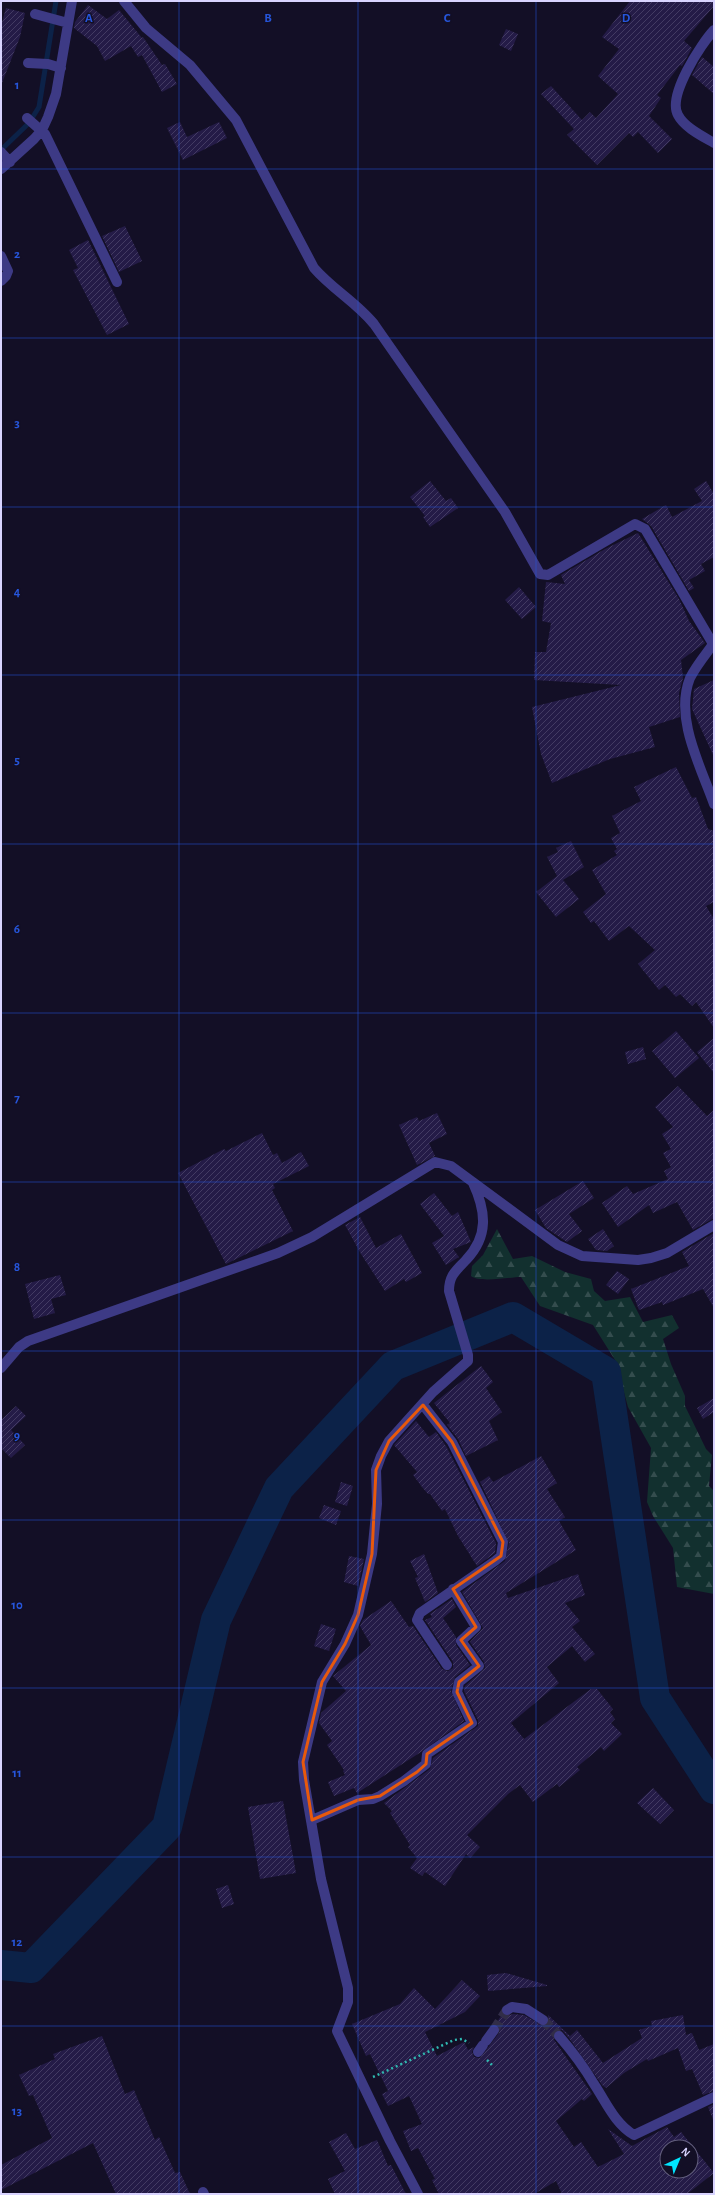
<svg xmlns="http://www.w3.org/2000/svg" width="715" height="2195" viewBox="0 0 715 2195" font-family="'Alegreya Sans',sans-serif">
  <style>
    .forest { fill: url(#forest-firs) }
    .lines { fill: none; stroke-linecap: round; stroke-linejoin: round }
    .stream { stroke: #0c2248; stroke-width: 5 }
    .river { stroke: #0c2248; stroke-width: 30 }
    .building { fill: url(#building-hatch); fill-rule: evenodd }
    .minor-tunnel { stroke: #312d47; stroke-width: 10; stroke-dasharray: 10 5; stroke-linecap: butt }
    .path { stroke: #2fb8b0; stroke-width: 2.5; stroke-dasharray: 2 3; stroke-linecap: butt }
    .minor { stroke: #3d3a85; stroke-width: 10 }
    .marked { fill: none; stroke: #e8590c; stroke-width: 3; stroke-linejoin: round }
    .grid { fill: none; stroke: #2655da; stroke-width: 1; stroke-opacity: 0.55 }
    .grid-label { font-size: 13px; text-anchor: middle; font-weight: bold; fill: #2655da; stroke: #130f26; stroke-width: 3; stroke-linejoin: round; paint-order: stroke }
  </style>
  <defs>
    <pattern id="forest-firs" width="22" height="20" patternUnits="userSpaceOnUse"><rect width="22" height="20" fill="#12302f"/><path d="M5 1l3.5 6h-7zM16 11l3.5 6h-7z" fill="#344d4e"/></pattern>
    <pattern id="building-hatch" width="6" height="6" patternUnits="userSpaceOnUse"><rect width="6" height="6" fill="#241b47"/><path d="M-1 1l2-2M0 6l6-6M5 7l2-2" fill="none" stroke="#433b63"/></pattern>
  </defs>
  <rect width="100%" height="100%" fill="#130f26"/>
  <!-- forest -->
  <path class="forest" d="M497,1229L513,1259L532,1256L565,1272L591,1279L594,1291L605,1301L630,1297L643,1322L672,1315L679,1328L663,1339L671,1364L685,1396V1406L706,1449L712,1455L709,1486L714,1491V1594L677,1587L673,1548L653,1516L647,1502L651,1448L628,1407L615,1360L593,1325L540,1306L521,1277C510,1277 480,1283 471,1276L472,1266L483,1255Z"/>
  <g class="lines">
    <!-- stream -->
    <path class="stream" d="M1,150L29,123L39,107L56,1"/>
    <!-- river -->
    <path class="river" d="M1,1965L31,1968L167,1827L216,1620L279,1488L393,1366L513,1317L606,1372L655,1698L714,1789"/>
  </g>
  <!-- building -->
  <path class="building" d="M630,1H714V6L684,41L692,48L682,66L680,65L657,95L661,98L649,116L672,139L658,153L638,132L633,137L629,133L597,165L567,135L574,129L541,94L551,86L582,120L590,112L596,118L618,94L598,76L619,49L602,37Z
    M88,5L107,19L119,10L142,38L143,37L162,65L165,64L177,84L162,92L142,55L138,57L131,46L105,61L97,46L74,28L75,22Z
    M6,8L25,13L20,37L2,83L1,26Z
    M506,29L518,34L511,51L499,45Z
    M702,57L714,67V94L692,75Z
    M180,122L187,137L219,122L227,138L183,160L167,128Z
    M125,226L142,261L119,272L102,236Z
    M88,240L129,324L107,335L73,270L78,268L69,250Z
    M430,481L446,501L451,498L458,508L430,527L423,517L425,516L410,497Z
    M706,481L714,494V557L701,564L705,571L689,580L694,588L689,591L651,526L642,519L666,505L672,517L702,501L694,489Z
    M638,533L679,599L689,621L705,643L681,660L683,678L679,693L680,717L649,727L655,747L610,759L552,783L541,754L532,707L621,685L534,680L535,652H546L551,623L542,621L546,582L565,584L561,575L605,549Z
    M519,587L536,607L522,619L505,600Z
    M714,680V757L692,709L694,689Z
    M676,767L692,798L696,797L708,829L714,831V902L706,906L714,919V1028L696,1002L692,1006L680,994L676,997L665,985L659,990L638,964L655,950L629,926L609,941L594,921L591,923L583,912L606,894L592,870L617,855L614,851L617,849L611,838L620,833L612,816L641,801L634,787Z
    M571,841L584,867L563,880L579,899L556,917L536,892L557,876L547,857L558,852L556,848Z
    M676,1031L699,1058L675,1078L652,1051Z
    M714,1038V1073L697,1052Z
    M643,1047L646,1059L628,1064L625,1052Z
    M678,1086L707,1116L714,1110V1218L693,1230L677,1202L653,1213L649,1205L618,1227L602,1203L627,1186L633,1194L668,1179L664,1171L671,1167L663,1153L671,1149L662,1134L673,1127L655,1107Z
    M437,1113L447,1134L429,1143L435,1156L417,1165L399,1125L417,1117L419,1121Z
    M262,1133L273,1155L277,1153L282,1163L301,1152L309,1166L273,1184L275,1188L272,1190L293,1231L226,1264L178,1173L224,1149L226,1151Z
    M583,1181L594,1198L569,1214L582,1231L567,1242L546,1228L535,1210Z
    M434,1193L452,1216L458,1212L471,1242L453,1249L459,1257L446,1265L432,1243L444,1236L420,1204Z
    M360,1217L376,1248L401,1234L422,1273L406,1282L404,1279L385,1291L361,1254L345,1225Z
    M603,1229L614,1246L607,1251L596,1250L588,1239Z
    M714,1233V1308L703,1289L663,1305L662,1302L639,1310L631,1289L689,1266L682,1252Z
    M617,1271L629,1279L618,1294L606,1285Z
    M60,1275L66,1295L51,1299L55,1313L34,1319L25,1284Z
    M481,1366L493,1382L486,1388L502,1412L489,1421L498,1440L466,1456L458,1439L447,1425L450,1423L434,1403Z
    M714,1398V1412L703,1419L697,1408Z
    M16,1406L26,1416L11,1430L25,1445L11,1458L1,1448V1420Z
    M416,1421L429,1437L436,1432L446,1446L496,1543L495,1553L477,1566L458,1536L445,1509L442,1511L430,1494H428L422,1487L413,1475L417,1472L394,1445Z
    M541,1456L557,1483L547,1489L565,1517L559,1521L576,1550L506,1593L508,1598L578,1574L585,1595L565,1603L580,1621L572,1627L595,1654L585,1662L572,1646L547,1667L559,1683L511,1723L524,1739L591,1689H597L613,1709L610,1712L615,1719L611,1723L622,1734L604,1751L601,1747L577,1767L580,1770L559,1787L557,1784L533,1802L520,1785L508,1794L467,1835L480,1847L470,1858L466,1854L445,1886L425,1872L422,1876L410,1868L417,1858L408,1847L410,1845L390,1813L392,1811L384,1803L430,1769L433,1758L478,1726V1720L464,1691L465,1686L485,1668L484,1662L470,1642L483,1628L462,1592L505,1561L509,1543L480,1482L489,1476L493,1482Z
    M341,1482L353,1486L347,1506L335,1502Z
    M324,1505L341,1511L336,1525L319,1518Z
    M424,1554L438,1593L425,1602L415,1578L418,1577L410,1561Z
    M349,1556L364,1559L358,1586L344,1582Z
    M452,1599L456,1607L443,1618L456,1637V1645L470,1665L455,1677L451,1691L464,1721L421,1752L357,1793L354,1788L334,1796L328,1782L345,1775L343,1771L344,1770L327,1745L332,1741L319,1723L321,1713L346,1691L333,1676L371,1645L360,1626L363,1620L391,1601L409,1627L413,1626L442,1669L448,1671L453,1668V1662L425,1620L432,1617L430,1614Z
    M321,1624L336,1629L329,1651L314,1646Z
    M653,1788L674,1810L660,1824L637,1803Z
    M283,1801L296,1873L260,1879L248,1807Z
    M228,1885L234,1904L222,1908L216,1889Z
    M506,1973L547,1985V1986L488,1991L487,1975Z
    M462,1980L480,1996L465,2012L425,2032L437,2056L464,2042L468,2050L474,2047L472,2052L474,2057L480,2058L499,2033L500,2028L496,2024L502,2014L507,2016L513,2014L524,2015L543,2026L549,2023L548,2015L570,2036L577,2030L603,2063L642,2038L639,2030L652,2026L651,2021L683,2015L686,2035L692,2033L699,2050L714,2044V2091L703,2095L692,2069L686,2071L678,2048L648,2061L647,2059L624,2073L606,2088L602,2085L569,2038L562,2030H557L553,2034L554,2040L592,2094L584,2101L582,2099L556,2121L574,2147L581,2142L598,2167L624,2154L608,2129L632,2146L667,2127L674,2137L681,2132L714,2173L687,2194H562L556,2181L534,2194H439L432,2180L435,2179L418,2148L411,2151L403,2131L422,2124L409,2096L388,2106L382,2094L388,2091L370,2054L366,2056L352,2024L400,2004L414,1988L435,2009ZM667,2147H691V2171H667Z
    M102,2036L125,2094L134,2090L155,2140L159,2137L175,2173L180,2172L190,2194H116L93,2143L1,2190V2165L52,2138L33,2095L29,2096L19,2075L55,2059L53,2054Z
    M714,2104V2122L708,2107Z
    M346,2133L355,2149L377,2140L388,2166L391,2165L406,2194H335L328,2179L345,2171L329,2142Z"/>
  <g class="lines">
    <!-- minor-tunnel -->
    <path class="minor-tunnel" d="M543,2020L559,2036
      M494,2030L507,2010"/>
    <!-- path -->
    <path class="path" d="M487,2060L492,2065
      M373,2077L454,2040L462,2039L469,2043"/>
    <!-- minor -->
    <path class="minor" d="M124,1L146,28L190,65L236,120L314,268C332,289 356,302 374,324L505,512L540,574L548,575L635,524L645,529L713,644
      M35,14L68,23
      M714,30C701,44 667,96 678,115C684,127 702,136 714,143
      M28,63L48,64L61,68
      M27,118L45,134L117,282
      M1,152L10,162
      M1,169L34,139L42,130L48,117L56,94L72,1
      M1,256L8,271L6,276L1,281
      M714,643C706,654 696,666 690,678C674,718 701,767 714,804
      M1,1368L19,1347L28,1341L278,1253L312,1237L435,1162L451,1166L558,1245L582,1256L638,1260L651,1258L667,1253L714,1225
      M423,1405L452,1442L503,1542L501,1556L495,1561L420,1613L417,1620L447,1665
      M312,1820L358,1800L373,1799L380,1796L404,1781L426,1764L427,1754L472,1723L457,1692L459,1682L479,1666L461,1641L476,1627L453,1589
      M507,2010L512,2007L526,2009L543,2020
      M559,2036C572,2051 584,2067 594,2084C606,2102 615,2124 634,2135L714,2097
      M486,2041L494,2030
      M478,2052L483,2045
      M203,2192L204,2194
      M418,2194L390,2141L337,2031L348,2002V1988L321,1879L304,1780L303,1762L322,1682L345,1644L358,1615L372,1554L377,1504L376,1470L381,1456L389,1441L406,1422L433,1392L468,1361V1355L449,1291C449,1275 456,1271 466,1260C489,1236 486,1211 473,1183"/>
  </g>
  <!-- marked area -->
  <path class="marked" d="M423,1405L452,1442L503,1542L501,1556L453,1589L476,1627L461,1640L479,1666L459,1682L457,1692L472,1723L427,1754L426,1764L417,1772L380,1796L358,1800L312,1820L303,1762L322,1682L345,1644L358,1615L372,1554L376,1470L389,1441Z"/>
  <!-- grid -->
  <path class="grid" d="M179,1V2194M358,1V2194M536,1V2194M1,169H714M1,338H714M1,507H714M1,675H714M1,844H714M1,1013H714M1,1182H714M1,1351H714M1,1520H714M1,1688H714M1,1857H714M1,2026H714"/>
  <g class="grid-label">
    <text x="89" y="22">A</text>
    <text x="268" y="22">B</text>
    <text x="447" y="22">C</text>
    <text x="626" y="22">D</text>
    <text x="17" y="89">1</text>
    <text x="17" y="258">2</text>
    <text x="17" y="427">3</text>
    <text x="17" y="596">4</text>
    <text x="17" y="764">5</text>
    <text x="17" y="933">6</text>
    <text x="17" y="1102">7</text>
    <text x="17" y="1271">8</text>
    <text x="17" y="1440">9</text>
    <text x="17" y="1609">10</text>
    <text x="17" y="1777">11</text>
    <text x="17" y="1946">12</text>
    <text x="17" y="2115">13</text>
  </g>
  <!-- border -->
  <rect width="715" height="2195" fill="none" stroke="#d9d4ff" stroke-width="4"/>
  <!-- north arrow -->
  <g transform="translate(679 2159) rotate(44)"><circle r="19" fill="#130f26" stroke="#625e7d"/>
  <path d="M0-3L7 15L0 10L-7 15Z" fill="#00e5ff"/>
  <text y="-6" font-size="11" font-weight="bold" text-anchor="middle" fill="#d9d4ff">N</text>
  </g>
</svg>
